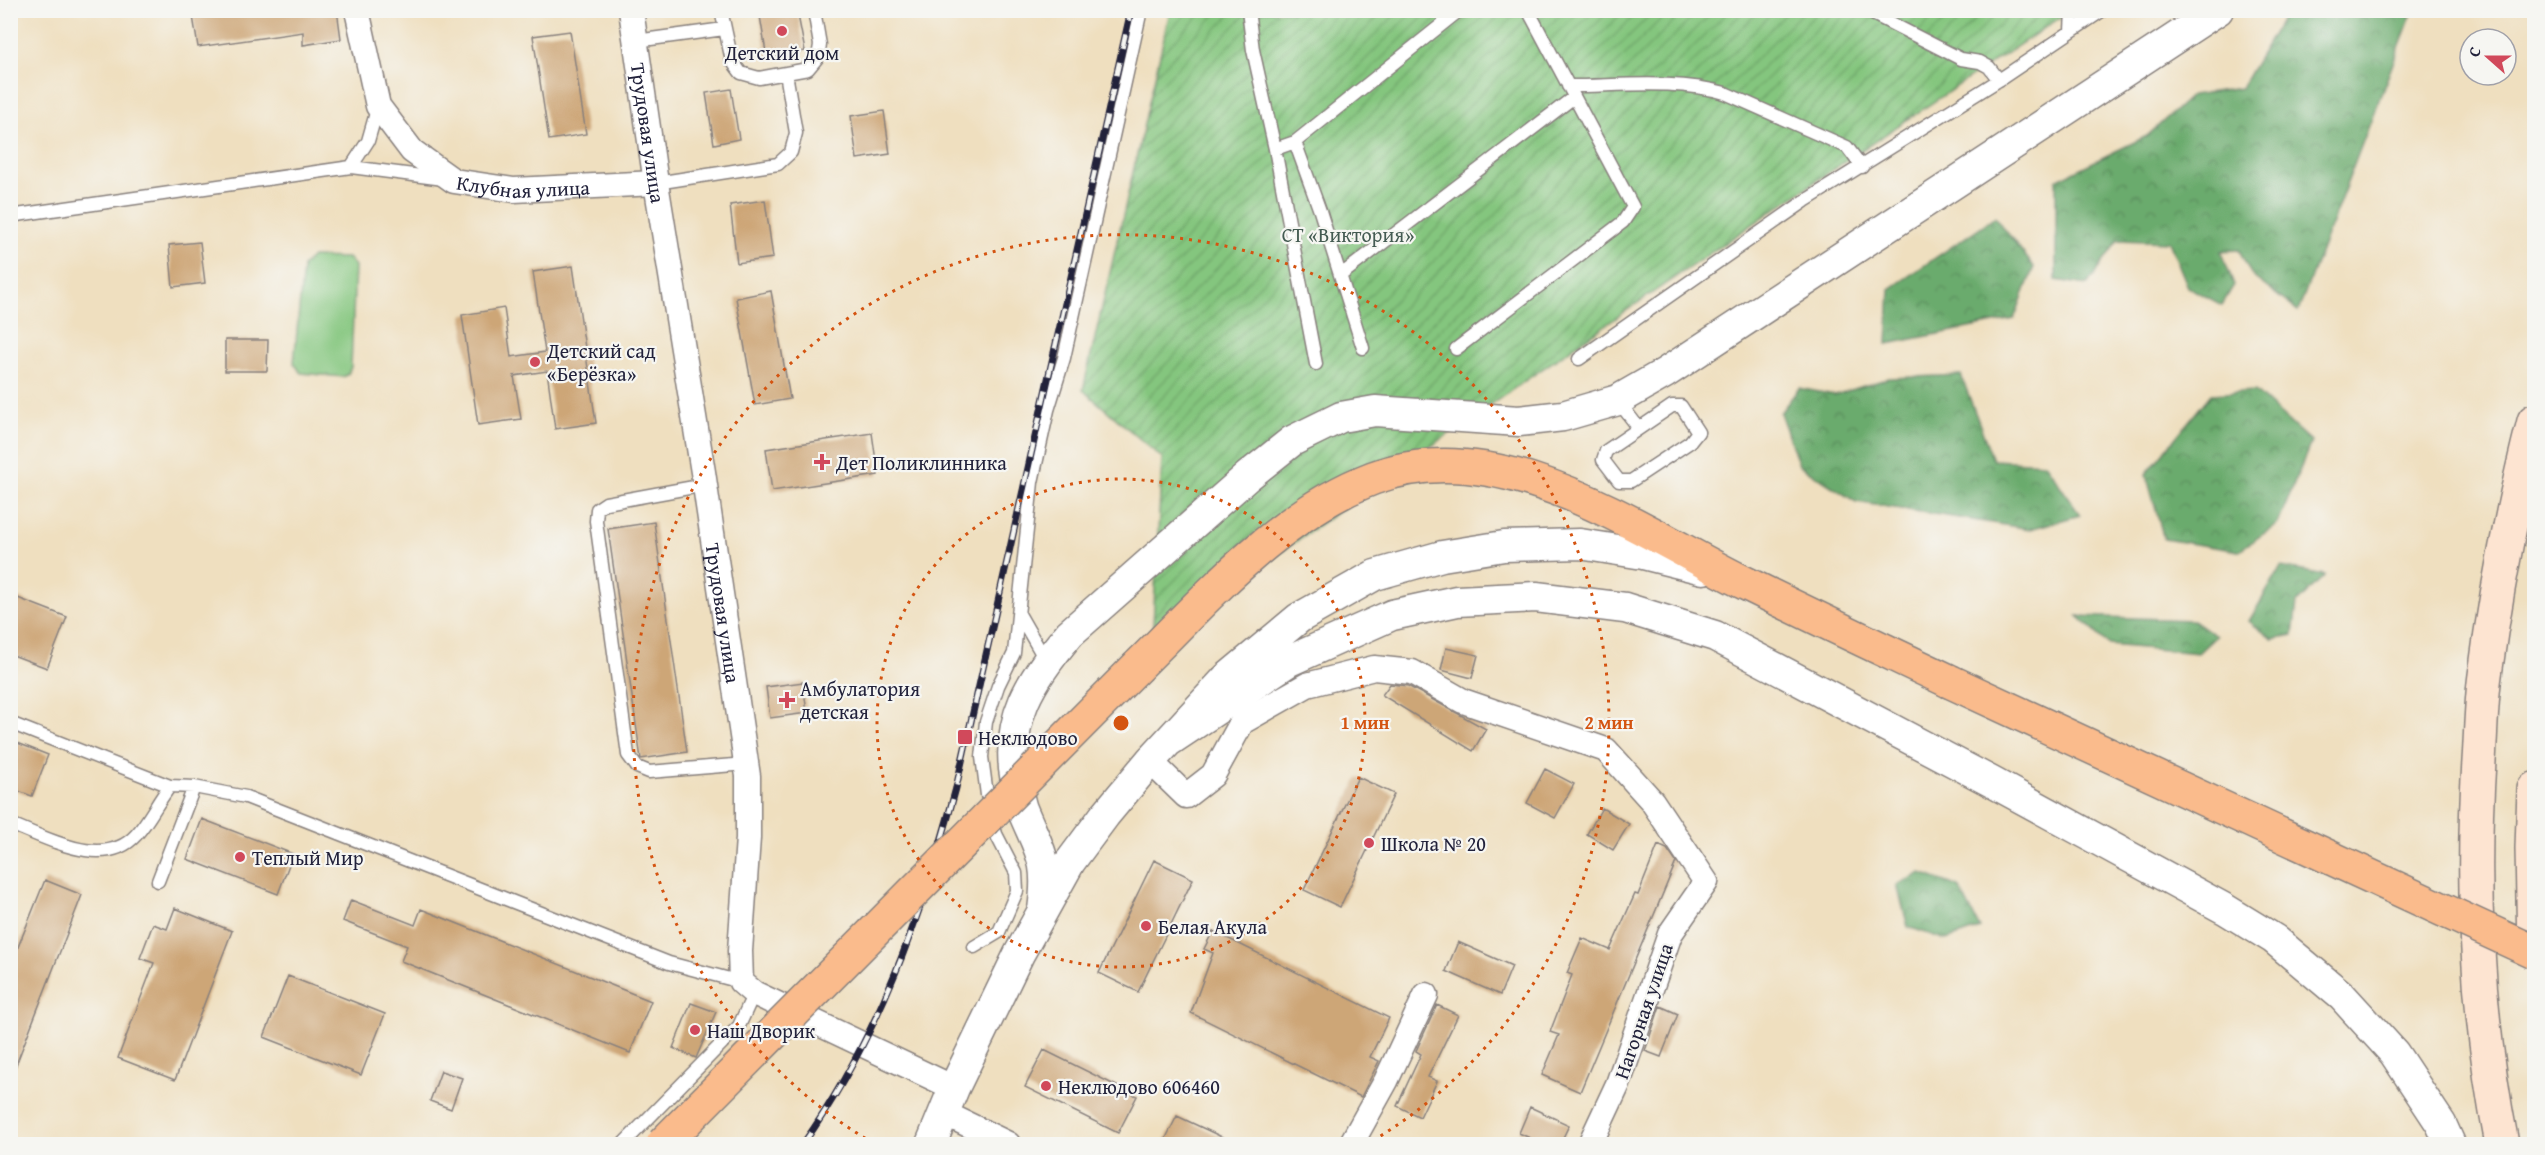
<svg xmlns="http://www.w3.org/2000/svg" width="2545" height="1155" viewBox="0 0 2545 1155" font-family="'Gentium Book Plus',serif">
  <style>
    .forest { fill: url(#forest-crowns); stroke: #466654; stroke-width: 1.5 }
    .park { fill: #84c67e; stroke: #53745c; stroke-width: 1.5 }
    .garden { fill: url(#garden-furrows); stroke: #53745c; stroke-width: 1.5 }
    .building { fill: #cda677 }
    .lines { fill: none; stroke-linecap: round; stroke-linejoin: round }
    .service-casing { stroke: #88807d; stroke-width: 15 }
    .minor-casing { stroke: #88807d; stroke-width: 27 }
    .tertiary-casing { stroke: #88807d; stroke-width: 33 }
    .secondary-casing { stroke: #88807d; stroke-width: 36 }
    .primary-casing { stroke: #88807d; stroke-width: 36 }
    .service { stroke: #fff; stroke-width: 12 }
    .minor { stroke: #fff; stroke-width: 24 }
    .tertiary { stroke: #fff; stroke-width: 30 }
    .secondary { stroke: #fde4d1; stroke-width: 33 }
    .primary { stroke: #fabb8c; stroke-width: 33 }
    .rail-casing { stroke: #22223b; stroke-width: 7 }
    .rail { stroke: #f6f6f2; stroke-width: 4.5; stroke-dasharray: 14; stroke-linecap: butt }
    .primary-bridge-casing { stroke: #88807d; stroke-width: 36; stroke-linecap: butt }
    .primary-bridge { stroke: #fabb8c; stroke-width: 33 }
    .ring { fill: none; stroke: #d45411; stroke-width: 3; stroke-dasharray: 3 6 }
    .poi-dot { fill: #d1495b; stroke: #f6f6f2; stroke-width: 2 }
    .labels { text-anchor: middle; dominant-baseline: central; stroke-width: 4.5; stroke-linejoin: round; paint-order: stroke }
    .poi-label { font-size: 20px; fill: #22223b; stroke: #f6f6f2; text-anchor: start }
    .street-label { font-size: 20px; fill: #22223b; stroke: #f6f6f2 }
    .park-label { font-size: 20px; fill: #445b52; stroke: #f6f6f2 }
    .centre { fill: #d45411; stroke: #f6f6f2; stroke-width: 3 }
    .ring-label { font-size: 18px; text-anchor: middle; font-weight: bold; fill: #d45411; stroke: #f6f6f2; stroke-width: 4.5; stroke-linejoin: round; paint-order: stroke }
  </style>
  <defs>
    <pattern id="forest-crowns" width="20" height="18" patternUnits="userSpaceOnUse" patternTransform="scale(1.5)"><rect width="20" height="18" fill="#6bab6d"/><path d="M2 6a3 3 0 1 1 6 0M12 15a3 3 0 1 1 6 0" fill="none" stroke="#588b5b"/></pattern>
    <pattern id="garden-furrows" width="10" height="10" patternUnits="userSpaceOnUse" patternTransform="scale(1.5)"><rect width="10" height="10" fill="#84c67e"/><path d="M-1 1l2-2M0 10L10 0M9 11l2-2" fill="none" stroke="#6ca068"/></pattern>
  </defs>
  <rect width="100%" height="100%" fill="#f6f6f2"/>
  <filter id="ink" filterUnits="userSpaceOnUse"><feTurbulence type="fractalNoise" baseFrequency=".0167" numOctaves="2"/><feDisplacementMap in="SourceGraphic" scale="12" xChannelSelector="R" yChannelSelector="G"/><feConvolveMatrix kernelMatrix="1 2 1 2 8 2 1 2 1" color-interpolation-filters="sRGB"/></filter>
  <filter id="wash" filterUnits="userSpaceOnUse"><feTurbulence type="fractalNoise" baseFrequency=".008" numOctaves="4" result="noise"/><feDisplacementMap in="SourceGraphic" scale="24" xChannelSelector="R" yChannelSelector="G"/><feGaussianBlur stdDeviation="1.35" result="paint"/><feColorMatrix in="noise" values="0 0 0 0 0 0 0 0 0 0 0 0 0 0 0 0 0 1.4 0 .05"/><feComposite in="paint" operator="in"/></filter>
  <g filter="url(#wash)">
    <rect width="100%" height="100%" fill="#efdfbf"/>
    <!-- forest -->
    <path class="forest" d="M2287,10L2413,11L2298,311L2252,276L2239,250L2221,251L2234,285L2222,305L2188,287L2169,242L2118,240L2087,285L2056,280V180L2147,136L2192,95L2241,88Z
      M1995,217L2034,267L2014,319L1887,344L1890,289Z
      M1961,375L1993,460L2045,463L2080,515L2030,529L1856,502L1799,465L1780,413L1799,388L1835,395L1889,378Z
      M2255,391L2311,442L2278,524L2238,551L2164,539L2146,474L2211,394Z
      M2281,567L2325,575L2297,603L2293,635L2272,639L2249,621Z
      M2078,616L2193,620L2216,636L2198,653L2109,645Z
      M1921,873L1959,887L1980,928L1946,940L1908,927L1897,885Z"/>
    <!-- park -->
    <path class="park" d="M312,257L348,258L355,266L351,367L348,374L343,377L301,373L294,363L303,266Z"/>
    <!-- garden -->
    <path class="garden" d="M1170,11H2070C1760,216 1454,428 1152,644L1162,458L1083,390Z"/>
    <g id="blocks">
      <!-- building -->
      <path class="building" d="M192,10H337L341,39L303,45V32L198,47Z
        M759,10H797L805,51L767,58Z
        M570,31L586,134L549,140L533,36Z
        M731,89L739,139L714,144L706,93Z
        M884,111L890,154L857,159L851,116Z
        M765,200L773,258L737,263L730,205Z
        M200,242L205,283L173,287L169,245Z
        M573,266L596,423L555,429L547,371L514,376L521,419L478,425L462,315L504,308L511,357L545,352L533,272Z
        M771,291L790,399L755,405L736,298Z
        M225,340H268L267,371H225Z
        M872,433L878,475L772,491L766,449Z
        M654,522L687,752L641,759L608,529Z
        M10,595L67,617L47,668L10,654Z
        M1446,648L1478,655L1472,678L1441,670Z
        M803,682L807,713L770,718L766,687Z
        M1390,684L1408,686L1486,729L1473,751L1382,695Z
        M10,740L48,755L32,796L10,788Z
        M1545,769L1574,784L1555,818L1527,803Z
        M1358,777L1394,794L1340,907L1304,890Z
        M1602,808L1629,824L1613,850L1587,834Z
        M202,819L293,854L278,894L187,859Z
        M1658,845L1667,849L1676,862L1580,1092L1542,1075L1559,1035L1550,1032L1572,975L1567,973L1582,938L1610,950L1635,894L1638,895Z
        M1154,860L1193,879L1138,992L1099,973Z
        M45,880L82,895L12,1075L10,967Z
        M351,900L415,925L421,909L651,1001L630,1053L401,961L407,946L343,921Z
        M175,908L232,931L175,1080L118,1058L154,963L140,958L153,924L167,929Z
        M1213,931L1389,1018L1370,1057L1379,1061L1361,1097L1191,1013L1213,953L1204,949Z
        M1458,942L1512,966L1500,995L1446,971Z
        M288,976L385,1014L361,1075L264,1037Z
        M691,1003L716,1012L696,1058L673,1048Z
        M1437,1005L1458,1015L1428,1077L1437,1081L1420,1117L1397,1106L1421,1054L1416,1051Z
        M1660,1006L1678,1014L1661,1057L1645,1051Z
        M1044,1050L1137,1096L1118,1133L1025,1087Z
        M441,1071L462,1078L451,1109L430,1101Z
        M1530,1107L1569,1125L1560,1144H1543L1519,1133Z
        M1177,1116L1237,1144H1163Z"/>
    </g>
  </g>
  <g filter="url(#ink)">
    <use href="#blocks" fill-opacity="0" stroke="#88807d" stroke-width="1.5"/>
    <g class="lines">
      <!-- service casing -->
      <g class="service-casing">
        <path id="service" d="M721,10L732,61L741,73L759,78L808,69L818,57L820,45L814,10
          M1248,10L1253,50L1275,149L1316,364
          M1865,10L1961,59L1980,62L1989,67L1999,80
          M2071,31L2072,10
          M636,41L724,29
          M1568,86C1619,86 1676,79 1725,93L1847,147L1862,167
          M378,106L368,141L351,167L444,179
          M1295,142L1320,211L1363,348
          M1275,149L1295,142L1460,10
          M656,183L778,164L791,152L796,133L786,73
          M10,216L351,167
          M1341,275L1574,97
          M1456,349L1623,222L1633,207L1528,10
          M1579,359L1805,201L1999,80L2103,10
          M1618,401L1638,427
          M1672,406H1681L1698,432L1690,442L1631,481H1619L1603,460L1606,451Z
          M705,485L606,503L597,509L596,521L628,755L637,767L649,772L746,764
          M1019,614L1046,661
          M10,723L170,786
          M10,824C46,837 104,871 136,835C149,821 158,801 170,786L194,787L246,797L669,963L741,982
          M158,881L194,787
          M974,947L999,932L1017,891L1016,873L996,834L987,795L982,757L986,722L998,686L1014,653L1032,482L1048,410L1064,358L1141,10
          M623,1144L739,1026L754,993"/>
      </g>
      <!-- minor casing -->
      <g class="minor-casing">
        <g id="minor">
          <path id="s1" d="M357,10L378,106L412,151L454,181L514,190L656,183"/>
          <path id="s2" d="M631,10L656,183L703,472L748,776V838L740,951L741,982L754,993L954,1088"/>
          <path d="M1150,761L1186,796L1213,775L1242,722L1307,685L1374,668L1412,672L1463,701L1606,750L1652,801L1706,882L1670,934L1618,1084L1590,1144"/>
          <path d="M944,1113L1008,1144"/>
          <path d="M1351,1144L1386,1081L1426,995"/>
        </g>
      </g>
      <!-- tertiary casing -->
      <g class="tertiary-casing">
        <path id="tertiary" d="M1169,741L1289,661L1392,615L1457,601L1536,597L1625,608L1715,636L1990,781L2225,909L2274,939L2342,996L2394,1053L2441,1124L2450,1144
          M1043,910C1050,859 1040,853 1022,809C1019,801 1018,791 1016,782C1004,720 1031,679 1070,633L1248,476L1292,441L1341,417L1375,411L1519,421L1563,416L1618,400L1665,373L2218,10
          M931,1144L954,1088L1019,954L1070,862L1105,815L1150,761L1227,678L1299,618L1375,575L1442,556L1504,546L1580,544L1643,554L1703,569"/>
      </g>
      <!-- secondary casing -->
      <g class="secondary-casing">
        <path id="secondary" d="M2534,789L2532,848L2534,950
          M2502,1144C2477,1018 2471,889 2479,761C2481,732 2481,703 2485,675C2496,589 2513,505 2534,421"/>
      </g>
      <!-- primary casing -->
      <g class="primary-casing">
        <path id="primary" d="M1138,666C1208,597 1279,514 1373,478C1502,430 1637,530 1747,584C1814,617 1882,649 1949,681"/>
      </g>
      <!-- service -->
      <use href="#service" class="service"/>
      <!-- minor -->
      <use href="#minor" class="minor"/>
      <!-- tertiary -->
      <use href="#tertiary" class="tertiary"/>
      <!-- secondary -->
      <use href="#secondary" class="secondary"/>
      <!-- primary -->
      <use href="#primary" class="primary"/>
      <!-- rail casing -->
      <g class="rail-casing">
        <path id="rail" d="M803,1144C879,1037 922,914 956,788L1131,10"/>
      </g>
      <!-- rail -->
      <use href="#rail" class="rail"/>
      <!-- primary-bridge casing -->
      <g class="primary-bridge-casing">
        <path id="primary-bridge" d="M1949,681L2534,952
          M663,1144L1138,666"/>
      </g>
      <!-- primary-bridge -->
      <use href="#primary-bridge" class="primary-bridge"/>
    </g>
  </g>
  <!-- distance rings -->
  <g class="ring">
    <circle cx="1121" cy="723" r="244"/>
    <path d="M873 1143A488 488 0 1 1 1369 1143"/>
  </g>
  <!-- markers -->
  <g class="poi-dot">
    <circle cx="782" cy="31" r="6"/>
    <circle cx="535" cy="362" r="6"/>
    <path d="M819 453h6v6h6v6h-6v6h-6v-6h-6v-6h6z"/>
    <path d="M784 691h6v6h6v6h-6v6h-6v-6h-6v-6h6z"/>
    <rect x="957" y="729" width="16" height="16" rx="3"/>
    <circle cx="1369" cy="843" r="6"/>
    <circle cx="240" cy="857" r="6"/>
    <circle cx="1146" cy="926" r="6"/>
    <circle cx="695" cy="1030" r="6"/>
    <circle cx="1046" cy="1086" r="6"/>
  </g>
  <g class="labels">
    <!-- poi labels -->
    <g class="poi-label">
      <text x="782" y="52" text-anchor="middle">Детский дом</text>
      <text x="547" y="350">Детский сад<tspan x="547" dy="23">«Берёзка»</tspan></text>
      <text x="836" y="462">Дет Поликлинника</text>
      <text x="800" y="688">Амбулатория<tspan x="800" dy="23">детская</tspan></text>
      <text x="978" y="737">Неклюдово</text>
      <text x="1381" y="843">Школа № 20</text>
      <text x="252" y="857">Теплый Мир</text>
      <text x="1158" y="926">Белая Акула</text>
      <text x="707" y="1030">Наш Дворик</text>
      <text x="1058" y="1086">Неклюдово 606460</text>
    </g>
    <!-- street labels -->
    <g class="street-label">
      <text stroke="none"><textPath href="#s2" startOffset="124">Трудовая улица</textPath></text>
      <text stroke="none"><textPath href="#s1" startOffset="276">Клубная улица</textPath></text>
      <text stroke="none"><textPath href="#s2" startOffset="610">Трудовая улица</textPath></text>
      <text transform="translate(1643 1011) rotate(-71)">Нагорная улица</text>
    </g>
    <!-- park labels -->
    <g class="park-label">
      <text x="1348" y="234">СТ «Виктория»</text>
    </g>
  </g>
  <circle cx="1121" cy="723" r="9" class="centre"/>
  <g class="ring-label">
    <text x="1365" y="729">1 мин</text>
    <text x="1609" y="729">2 мин</text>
  </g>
  <!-- margin -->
  <rect width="2545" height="1155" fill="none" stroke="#f6f6f2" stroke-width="36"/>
  <!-- north arrow -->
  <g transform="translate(2488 57) rotate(291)"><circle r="28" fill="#f6f6f2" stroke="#a1a1a9" stroke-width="1.5"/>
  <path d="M0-4.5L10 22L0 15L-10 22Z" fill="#d1495b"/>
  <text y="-9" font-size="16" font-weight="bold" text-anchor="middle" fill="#22223b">С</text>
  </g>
</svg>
